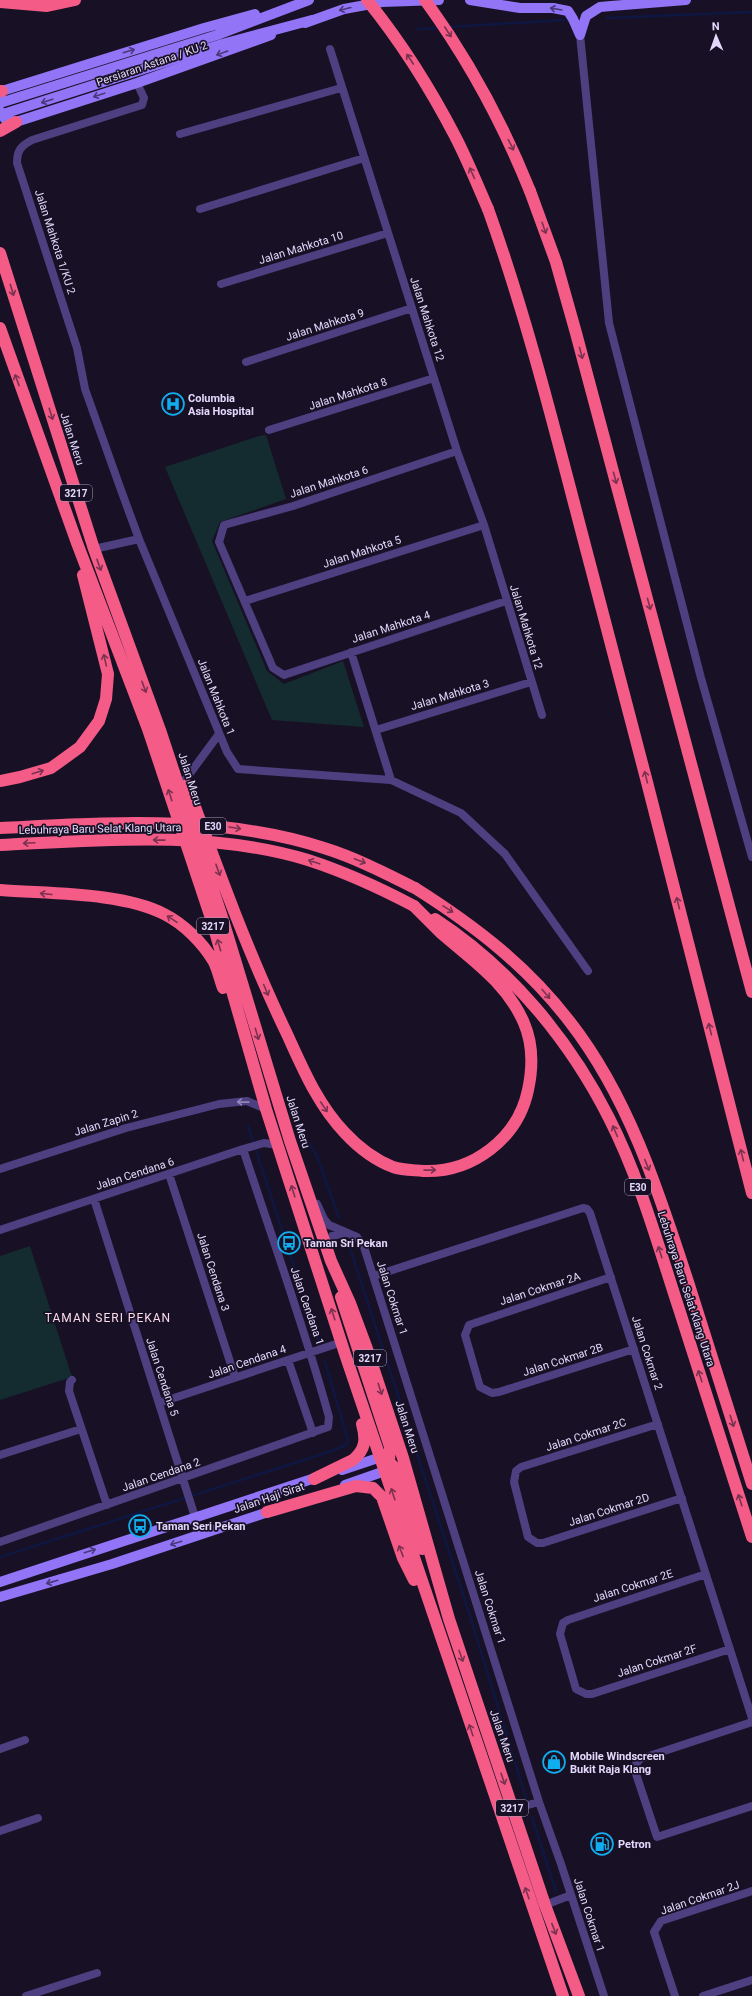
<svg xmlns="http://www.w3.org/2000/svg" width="752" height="1996" viewBox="0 0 752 1996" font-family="Roboto,sans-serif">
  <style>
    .green { fill: #142b2f }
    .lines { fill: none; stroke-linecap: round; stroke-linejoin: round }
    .stream { stroke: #0e1741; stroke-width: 2.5 }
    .street { stroke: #4e3f81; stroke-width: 8 }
    .secondary { stroke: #9175f6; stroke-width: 10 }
    .highway { stroke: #f45b87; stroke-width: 12 }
    .secondary-bridge { stroke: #9175f6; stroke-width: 10 }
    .highway-bridge { stroke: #f45b87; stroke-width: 12 }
    .oneway { stroke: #483979 }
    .oneway2 { stroke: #7b3251 }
    .oneway3 { stroke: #9184b8 }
    .labels { text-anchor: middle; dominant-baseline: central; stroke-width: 3.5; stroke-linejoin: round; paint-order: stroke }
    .shield { fill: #181125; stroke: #a69cbc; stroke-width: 1 }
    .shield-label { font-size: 10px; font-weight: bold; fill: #e3d8fc }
    .street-label { font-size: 11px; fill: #e3d8fc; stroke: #181125 }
    .poi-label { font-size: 11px; font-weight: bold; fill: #e3d8fc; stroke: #181125; text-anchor: start }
    .neighbourhood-label { font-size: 12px; letter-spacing: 1px; fill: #fcdae9; stroke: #181125 }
  </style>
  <rect width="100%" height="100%" fill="#181125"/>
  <!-- green -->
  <path class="green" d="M266,435L286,499L220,522L212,541L267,671L284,684L343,661L364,727L272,720L165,467L259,436Z
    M30,1246L72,1377L0,1400V1256Z"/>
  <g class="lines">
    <!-- stream -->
    <path class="stream" d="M607,18L752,12
      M449,27L564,20
      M418,29L440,28
      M291,1112L299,1127L317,1156L339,1218
      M248,1126L318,1339
      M349,1245L469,1613L526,1798
      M0,1557L329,1452L346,1445L348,1440L325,1362
      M532,1818L556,1891"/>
    <!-- street -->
    <path class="street" d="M580,35L609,323L701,678L752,857
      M330,49L457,451L484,525L542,715
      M137,83L144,98L142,105L32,140C21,146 17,150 17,163L77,348L85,389L121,490L139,539L227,752L238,769L391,780L461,813L505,854L588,971
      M180,134L341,88
      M200,209L364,158
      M221,284L388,233
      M246,362L412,308
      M269,430L434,378
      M457,451L293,506L224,525L219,542L273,668L284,675L506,601
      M94,549L139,539
      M245,601L484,525
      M351,652L391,780
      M376,730L531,682
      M185,780L219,734
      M0,1169L126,1128L219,1104L247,1101L266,1109
      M169,1174L235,1377
      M94,1199L195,1517
      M317,1204L324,1219L329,1225L357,1237L364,1247L539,1802L561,1864L604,1996
      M0,1230L243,1149L264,1143L278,1145
      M326,1246L332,1236L344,1233
      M374,1276L583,1208L587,1209L590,1213L752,1718
      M611,1277L469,1325L465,1335L480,1387L492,1393L499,1392L634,1349
      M288,1360L313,1433
      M72,1380L70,1382L69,1391L107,1505
      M159,1403L342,1342
      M658,1424L521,1467L516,1471L514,1482L528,1537L537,1543H543L682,1498
      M0,1455L81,1429
      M0,1542L328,1427L329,1417C304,1326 272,1238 243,1149
      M706,1574L568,1620L563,1623L560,1634L576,1689L586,1694H592L730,1649
      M752,1722L640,1759L636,1764L635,1771L657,1837L752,1806
      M0,1749L25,1740
      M513,1809L539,1802
      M0,1831L38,1818
      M545,1905L571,1895
      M26,1996L97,1973
      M675,1996L654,1932L661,1921L752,1891
      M703,1996L752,1980"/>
    <!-- secondary -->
    <path class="secondary" d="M470,0L520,8H553L568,11L573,19L580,35
      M305,23L344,9L382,2L439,0
      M580,35L586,16L600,7L611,6L686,0
      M0,94L2,91L204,28L255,14
      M0,103L217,35L309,0
      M0,111L5,119L16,122L137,83L271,35
      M342,1470L381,1457
      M345,1485L385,1471
      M0,1582L321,1476
      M0,1597L112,1564L274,1510"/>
    <!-- highway -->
    <path class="highway" d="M0,2L47,6L75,0
      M0,91H2
      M0,131L16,122
      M530,191L556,262L576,333L752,992
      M488,209C530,326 559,447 591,568C646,776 699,984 752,1193
      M0,253L94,549L160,730L222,917L290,1141L331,1261L350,1303L366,1346L403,1458L449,1619L545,1905L579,1996
      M0,328L77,543L148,729L212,921L266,1109L345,1354L563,1996
      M0,781L20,777L51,768L80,747L99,721L106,699L108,674L83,575
      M187,785C218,870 248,953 287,1034C303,1069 318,1105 345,1133C358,1147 375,1160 393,1167C402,1170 413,1170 423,1171C473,1173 518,1138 528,1090C533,1067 533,1044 524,1023C507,983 472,960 441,933C432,924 423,915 414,906
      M415,888C475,926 526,965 570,1022C630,1099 660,1196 690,1288C711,1353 731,1419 752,1484
      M0,890C48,894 122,892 164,914C184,924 203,943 214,962C218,970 220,980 223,988
      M435,919C510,968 569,1039 609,1118C640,1179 658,1245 679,1309C703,1385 728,1461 752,1537
      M341,1297L390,1447L389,1461L385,1471
      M385,1458L395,1468L422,1549
      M314,1479L353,1460C366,1449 366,1439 362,1424
      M267,1512L356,1486L373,1488L382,1497L403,1558L414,1580"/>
    <!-- secondary-bridge -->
    <path class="secondary-bridge" d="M0,115L222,44L312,20"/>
    <!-- highway-bridge -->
    <path class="highway-bridge" d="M367,0C401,42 430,88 455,136C467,159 477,184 488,209
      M425,0C468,59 503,124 530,191
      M0,828C108,823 219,814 324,848C356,858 385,873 415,888
      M0,845C102,840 209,830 308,860C345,872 380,888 414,906"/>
  </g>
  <!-- one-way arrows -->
  <defs><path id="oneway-shaft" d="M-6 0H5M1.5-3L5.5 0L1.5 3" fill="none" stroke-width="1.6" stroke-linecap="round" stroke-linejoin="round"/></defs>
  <g class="oneway">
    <use href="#oneway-shaft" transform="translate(345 9) rotate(166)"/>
    <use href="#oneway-shaft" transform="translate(556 9) rotate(-170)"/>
    <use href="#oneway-shaft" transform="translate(129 51) rotate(-17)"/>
    <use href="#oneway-shaft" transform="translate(222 53) rotate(160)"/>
    <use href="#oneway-shaft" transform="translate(99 95) rotate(162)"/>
    <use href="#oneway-shaft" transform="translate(47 101) rotate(162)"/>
    <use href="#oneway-shaft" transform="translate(176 1543) rotate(162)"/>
    <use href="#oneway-shaft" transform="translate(90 1551) rotate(-18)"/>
    <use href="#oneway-shaft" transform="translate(52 1582) rotate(164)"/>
  </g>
  <g class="oneway2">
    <use href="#oneway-shaft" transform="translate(448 32) rotate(57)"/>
    <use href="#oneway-shaft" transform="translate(410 59) rotate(-123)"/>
    <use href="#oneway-shaft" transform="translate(511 145) rotate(63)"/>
    <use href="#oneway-shaft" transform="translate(472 173) rotate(-114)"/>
    <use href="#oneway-shaft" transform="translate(544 228) rotate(71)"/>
    <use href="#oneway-shaft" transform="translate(12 290) rotate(73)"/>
    <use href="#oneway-shaft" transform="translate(581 353) rotate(75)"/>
    <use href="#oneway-shaft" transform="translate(17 380) rotate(-110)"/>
    <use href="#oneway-shaft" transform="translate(51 414) rotate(72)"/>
    <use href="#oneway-shaft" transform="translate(615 478) rotate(75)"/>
    <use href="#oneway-shaft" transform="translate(99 565) rotate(70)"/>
    <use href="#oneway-shaft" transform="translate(649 604) rotate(75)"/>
    <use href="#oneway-shaft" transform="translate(105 660) rotate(-103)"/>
    <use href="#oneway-shaft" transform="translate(144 687) rotate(70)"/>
    <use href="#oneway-shaft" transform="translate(38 772) rotate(-17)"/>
    <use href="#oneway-shaft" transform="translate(646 777) rotate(-104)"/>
    <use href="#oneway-shaft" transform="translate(170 795) rotate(-108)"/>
    <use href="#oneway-shaft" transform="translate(235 828) rotate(9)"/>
    <use href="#oneway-shaft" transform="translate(159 840) rotate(-179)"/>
    <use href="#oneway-shaft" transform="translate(29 843) rotate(177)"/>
    <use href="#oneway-shaft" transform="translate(360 861) rotate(21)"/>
    <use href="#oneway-shaft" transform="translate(314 862) rotate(-162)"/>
    <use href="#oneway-shaft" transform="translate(218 870) rotate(70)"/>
    <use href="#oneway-shaft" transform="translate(46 894) rotate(-175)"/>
    <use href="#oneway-shaft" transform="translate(678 903) rotate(-104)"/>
    <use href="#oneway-shaft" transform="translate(448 909) rotate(32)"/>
    <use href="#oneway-shaft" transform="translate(172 919) rotate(-146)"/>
    <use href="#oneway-shaft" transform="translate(219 945) rotate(-106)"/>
    <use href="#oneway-shaft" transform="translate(266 990) rotate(67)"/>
    <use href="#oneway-shaft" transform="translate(546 994) rotate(50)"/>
    <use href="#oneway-shaft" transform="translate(710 1029) rotate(-104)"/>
    <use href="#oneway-shaft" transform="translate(257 1034) rotate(73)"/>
    <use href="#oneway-shaft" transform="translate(324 1107) rotate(56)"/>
    <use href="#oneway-shaft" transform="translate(615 1131) rotate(-113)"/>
    <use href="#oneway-shaft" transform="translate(742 1155) rotate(-104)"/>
    <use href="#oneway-shaft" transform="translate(647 1165) rotate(68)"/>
    <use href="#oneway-shaft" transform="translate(430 1170) rotate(-1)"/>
    <use href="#oneway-shaft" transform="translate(293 1191) rotate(-108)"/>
    <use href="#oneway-shaft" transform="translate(660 1252) rotate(-108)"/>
    <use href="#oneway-shaft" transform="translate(333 1314) rotate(-108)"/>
    <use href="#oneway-shaft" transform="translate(700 1376) rotate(-108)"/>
    <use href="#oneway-shaft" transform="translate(380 1389) rotate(72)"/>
    <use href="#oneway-shaft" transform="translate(732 1421) rotate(72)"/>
    <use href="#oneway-shaft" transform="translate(393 1494) rotate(-108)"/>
    <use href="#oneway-shaft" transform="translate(740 1500) rotate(-108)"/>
    <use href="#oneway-shaft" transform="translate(401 1551) rotate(-111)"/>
    <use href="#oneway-shaft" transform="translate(461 1656) rotate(71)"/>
    <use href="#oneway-shaft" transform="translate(471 1730) rotate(-109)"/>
    <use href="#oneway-shaft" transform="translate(503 1779) rotate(71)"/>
    <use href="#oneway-shaft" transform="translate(527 1893) rotate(-109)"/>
    <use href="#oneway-shaft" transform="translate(554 1929) rotate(69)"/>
  </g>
  <use class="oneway3" href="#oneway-shaft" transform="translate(243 1102) rotate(-179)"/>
  <!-- icons -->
  <defs>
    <g id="hospital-ring" transform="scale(1.15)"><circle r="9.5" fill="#181125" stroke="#11aeef" stroke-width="1.5"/><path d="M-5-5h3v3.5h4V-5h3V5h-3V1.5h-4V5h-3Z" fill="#11aeef"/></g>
    <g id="bus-ring" transform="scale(1.15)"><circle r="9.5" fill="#181125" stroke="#11aeef" stroke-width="1.5"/><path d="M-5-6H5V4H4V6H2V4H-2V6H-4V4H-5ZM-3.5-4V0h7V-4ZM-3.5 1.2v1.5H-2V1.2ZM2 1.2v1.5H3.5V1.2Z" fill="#11aeef"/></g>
    <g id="shop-ring" transform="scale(1.15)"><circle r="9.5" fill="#181125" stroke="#11aeef" stroke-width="1.5"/><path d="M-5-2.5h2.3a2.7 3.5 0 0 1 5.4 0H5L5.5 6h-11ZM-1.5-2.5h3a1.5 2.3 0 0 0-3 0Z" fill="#11aeef"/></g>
    <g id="fuel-ring" transform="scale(1.15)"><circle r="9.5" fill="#181125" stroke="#11aeef" stroke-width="1.5"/><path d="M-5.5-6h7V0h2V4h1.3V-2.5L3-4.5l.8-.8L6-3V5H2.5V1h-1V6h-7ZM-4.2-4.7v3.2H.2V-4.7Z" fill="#11aeef"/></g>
  </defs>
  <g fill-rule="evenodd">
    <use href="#hospital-ring" x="173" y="404"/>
    <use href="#bus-ring" x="289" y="1243"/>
    <use href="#bus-ring" x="140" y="1526"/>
    <use href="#shop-ring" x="554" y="1762"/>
    <use href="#fuel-ring" x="602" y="1844"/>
  </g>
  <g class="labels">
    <!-- shield labels -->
    <g class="shield">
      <rect x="60" y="485" width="32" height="16" rx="3"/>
      <rect x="200" y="818" width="26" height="16" rx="3"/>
      <rect x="197" y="918" width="32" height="16" rx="3"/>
      <rect x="625" y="1179" width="26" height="16" rx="3"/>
      <rect x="354" y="1350" width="32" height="16" rx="3"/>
      <rect x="496" y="1800" width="32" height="16" rx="3"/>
    </g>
    <g class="shield-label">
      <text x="76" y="493">3217</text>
      <text x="213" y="826">E30</text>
      <text x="213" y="926">3217</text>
      <text x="638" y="1187">E30</text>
      <text x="370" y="1358">3217</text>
      <text x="512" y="1808">3217</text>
    </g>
    <!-- street labels -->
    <g class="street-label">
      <text transform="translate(152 64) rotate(-19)">Persiaran Astana / KU 2</text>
      <text transform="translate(55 242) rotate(72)">Jalan Mahkota 1/KU 2</text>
      <text transform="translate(301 248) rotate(-17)">Jalan Mahkota 10</text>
      <text transform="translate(427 319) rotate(72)">Jalan Mahkota 12</text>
      <text transform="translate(325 325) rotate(-18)">Jalan Mahkota 9</text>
      <text transform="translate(348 394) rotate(-18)">Jalan Mahkota 8</text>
      <text transform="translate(72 439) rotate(72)">Jalan Meru</text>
      <text transform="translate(329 482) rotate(-18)">Jalan Mahkota 6</text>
      <text transform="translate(362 552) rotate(-18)">Jalan Mahkota 5</text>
      <text transform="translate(391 627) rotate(-18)">Jalan Mahkota 4</text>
      <text transform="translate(526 627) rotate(73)">Jalan Mahkota 12</text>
      <text transform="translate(450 695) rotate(-17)">Jalan Mahkota 3</text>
      <text transform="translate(216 697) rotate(68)">Jalan Mahkota 1</text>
      <text transform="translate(190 779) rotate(72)">Jalan Meru</text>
      <text transform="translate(100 829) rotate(-1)">Lebuhraya Baru Selat Klang Utara</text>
      <text transform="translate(298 1122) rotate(72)">Jalan Meru</text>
      <text transform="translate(106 1123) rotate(-17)">Jalan Zapin 2</text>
      <text transform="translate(135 1174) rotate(-18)">Jalan Cendana 6</text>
      <text transform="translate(213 1272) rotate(72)">Jalan Cendana 3</text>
      <text transform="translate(540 1289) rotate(-18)">Jalan Cokmar 2A</text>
      <text transform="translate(686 1289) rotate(72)">Lebuhraya Baru Selat Klang Utara</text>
      <text transform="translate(392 1298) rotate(72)">Jalan Cokmar 1</text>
      <text transform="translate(307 1306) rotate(71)">Jalan Cendana 1</text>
      <text transform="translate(647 1353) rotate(72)">Jalan Cokmar 2</text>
      <text transform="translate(563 1360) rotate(-18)">Jalan Cokmar 2B</text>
      <text transform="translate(247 1362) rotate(-19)">Jalan Cendana 4</text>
      <text transform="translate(162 1377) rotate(72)">Jalan Cendana 5</text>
      <text transform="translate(407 1427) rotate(72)">Jalan Meru</text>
      <text transform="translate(586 1435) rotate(-18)">Jalan Cokmar 2C</text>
      <text transform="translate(161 1475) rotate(-19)">Jalan Cendana 2</text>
      <text transform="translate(269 1498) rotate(-19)">Jalan Haji Sirat</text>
      <text transform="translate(609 1510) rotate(-18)">Jalan Cokmar 2D</text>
      <text transform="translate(633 1586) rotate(-18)">Jalan Cokmar 2E</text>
      <text transform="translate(490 1607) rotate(72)">Jalan Cokmar 1</text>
      <text transform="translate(657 1661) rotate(-18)">Jalan Cokmar 2F</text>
      <text transform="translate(502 1736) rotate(71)">Jalan Meru</text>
      <text transform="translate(700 1898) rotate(-19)">Jalan Cokmar 2J</text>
      <text transform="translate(589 1915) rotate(72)">Jalan Cokmar 1</text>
    </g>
    <!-- poi labels -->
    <g class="poi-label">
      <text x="188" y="398">Columbia<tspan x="188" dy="13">Asia Hospital</tspan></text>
      <text x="304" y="1243">Taman Sri Pekan</text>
      <text x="156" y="1526">Taman Seri Pekan</text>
      <text x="570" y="1756">Mobile Windscreen<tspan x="570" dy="13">Bukit Raja Klang</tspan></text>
      <text x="618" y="1844">Petron</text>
    </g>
    <!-- neighbourhood labels -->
    <g class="neighbourhood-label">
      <text x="108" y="1318">TAMAN SERI PEKAN</text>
    </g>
  </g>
  <!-- north arrow -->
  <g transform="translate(716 36) rotate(358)" stroke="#181125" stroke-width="3" paint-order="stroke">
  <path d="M0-3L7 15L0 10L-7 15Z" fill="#e3d8fc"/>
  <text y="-6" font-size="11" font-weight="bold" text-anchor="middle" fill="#e3d8fc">N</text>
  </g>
</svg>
